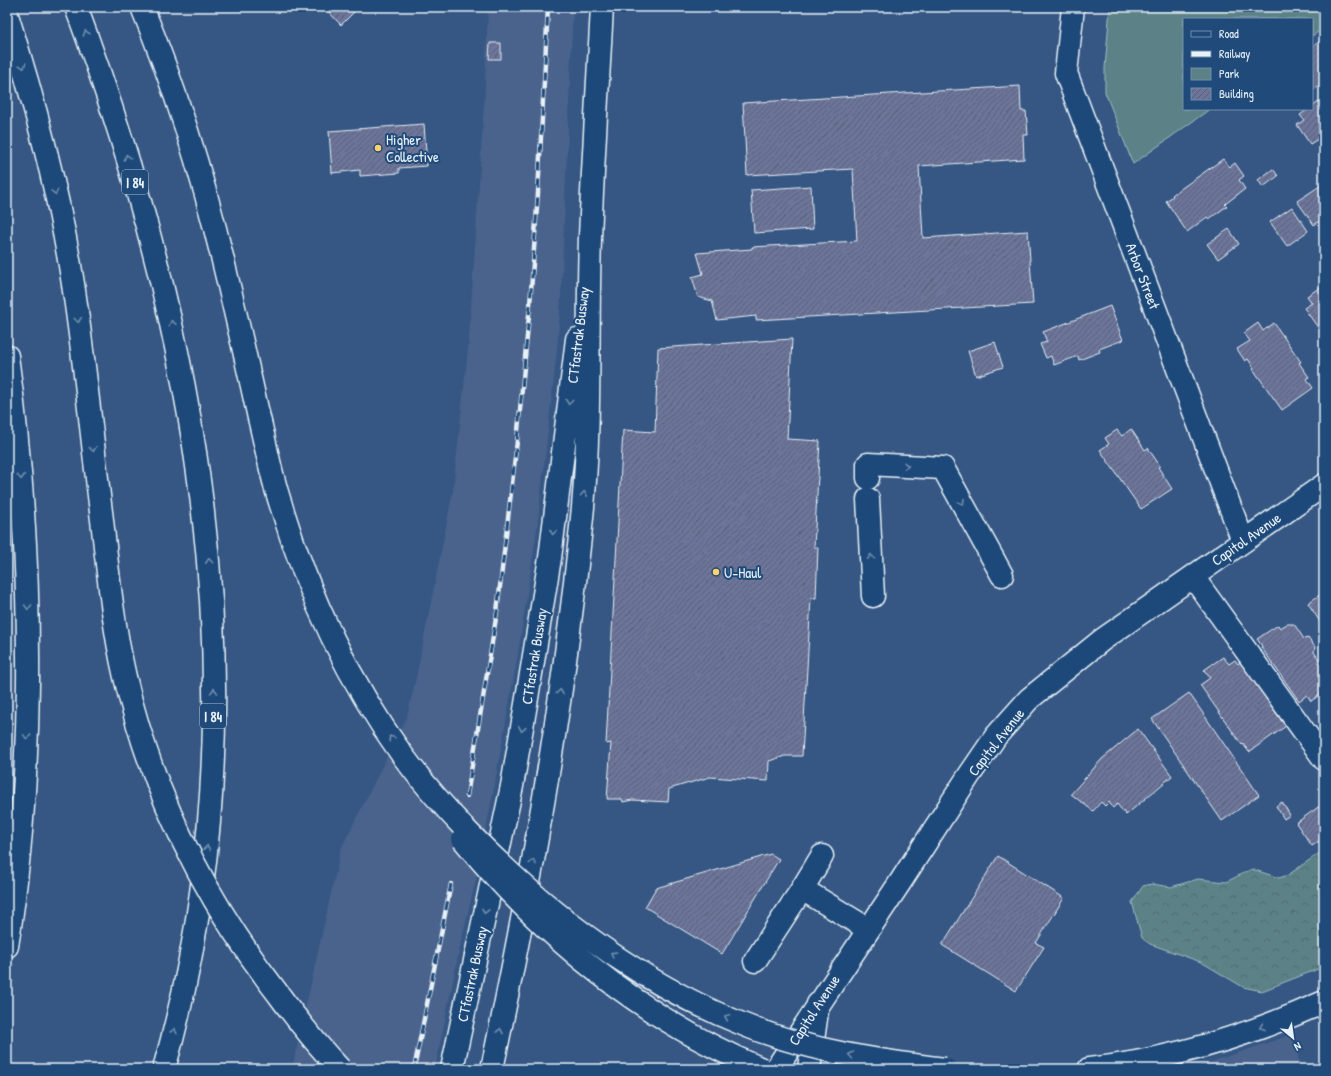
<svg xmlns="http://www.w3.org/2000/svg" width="1331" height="1076" viewBox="0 0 1331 1076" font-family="'Patrick Hand',sans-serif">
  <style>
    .built { fill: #49638d }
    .forest { fill: url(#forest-crowns); stroke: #a2bac0 }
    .green { fill: #5c8287; stroke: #a2bac0 }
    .building { fill: url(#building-hatch); stroke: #e8f1f8 }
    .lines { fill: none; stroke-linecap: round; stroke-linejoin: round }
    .minor-casing { stroke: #e8f1f8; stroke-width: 25 }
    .major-casing { stroke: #e8f1f8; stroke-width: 25 }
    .highway-casing { stroke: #e8f1f8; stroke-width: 25 }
    .minor { stroke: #1f4a7a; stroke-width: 22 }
    .major { stroke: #1f4a7a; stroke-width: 22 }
    .highway { stroke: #1f4a7a; stroke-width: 22 }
    .rail-casing { stroke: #e8f1f8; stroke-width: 4.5 }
    .rail { stroke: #1f4a7a; stroke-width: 3; stroke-dasharray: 9; stroke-linecap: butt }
    .minor-bridge-casing { stroke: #e8f1f8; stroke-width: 25; stroke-linecap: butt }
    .highway-bridge-casing { stroke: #e8f1f8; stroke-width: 25; stroke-linecap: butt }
    .minor-bridge { stroke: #1f4a7a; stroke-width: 22 }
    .highway-bridge { stroke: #1f4a7a; stroke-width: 22 }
    .oneway { stroke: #6f8dac }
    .poi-dot { fill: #ffd166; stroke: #1f4a7a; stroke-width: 1.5 }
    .labels { text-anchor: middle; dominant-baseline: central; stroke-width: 4; stroke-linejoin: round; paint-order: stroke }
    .shield { fill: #1f4a7a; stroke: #acbfd2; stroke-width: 1 }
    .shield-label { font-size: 14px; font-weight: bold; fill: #e8f1f8 }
    .poi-label { font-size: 15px; fill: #e8f1f8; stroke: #1f4a7a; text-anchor: start }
    .street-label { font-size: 15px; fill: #e8f1f8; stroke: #1f4a7a }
  </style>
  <defs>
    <pattern id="forest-crowns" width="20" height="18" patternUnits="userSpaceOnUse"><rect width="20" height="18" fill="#5c8287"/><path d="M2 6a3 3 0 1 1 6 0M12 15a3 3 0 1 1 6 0" fill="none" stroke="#536b6f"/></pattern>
    <pattern id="building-hatch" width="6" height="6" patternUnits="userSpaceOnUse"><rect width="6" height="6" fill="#6c749a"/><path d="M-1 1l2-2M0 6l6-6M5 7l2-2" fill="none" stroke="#5b6076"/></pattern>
  </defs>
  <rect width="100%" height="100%" fill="#365784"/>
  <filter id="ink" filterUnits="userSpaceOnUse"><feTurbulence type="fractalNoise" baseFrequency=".025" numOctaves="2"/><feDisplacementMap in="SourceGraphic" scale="8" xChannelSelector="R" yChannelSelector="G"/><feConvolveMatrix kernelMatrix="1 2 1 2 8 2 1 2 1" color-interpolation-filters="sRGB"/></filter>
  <g filter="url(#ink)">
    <!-- built -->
    <path class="built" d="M488,7H573L561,297L557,350L537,529L518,654L494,788L478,871L461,942L435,1069H292L341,849L407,717L416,678L453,491L469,340L485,89Z
      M1291,1035L1302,1069H1190Z"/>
    <!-- forest -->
    <path class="forest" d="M1324,850V966L1318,969L1262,991L1243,987L1201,962L1150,944L1142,938L1132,902L1143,886L1152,884L1171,887L1198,879L1226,882L1252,869L1279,878L1288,875Z"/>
    <!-- green -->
    <path class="green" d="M1110,7H1324V28L1312,36V19H1184V109H1210L1133,164L1105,92V68Z"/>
    <!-- building -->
    <path class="building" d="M324,7H359L341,25Z
      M1323,39H1324V83L1312,91V47Z
      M490,43H501V59H489Z
      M1020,86L1021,111H1026L1028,135H1023L1024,159L919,166L923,238L1028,231L1033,304L756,320V316L717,320L712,301L698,297L692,277L703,274L697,253L752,249V247L857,241L853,169L747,175L743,103Z
      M1324,98V143L1322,145L1318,139L1310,144L1297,125L1304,120L1300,115L1308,109H1312V107Z
      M424,124L427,166L399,168V173L360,176V170L332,173L329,131Z
      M1223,159L1230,167L1235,163L1244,176L1239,180L1245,189L1225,204L1227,206L1209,219L1207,217L1187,232L1166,201L1173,196L1172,195Z
      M1273,169L1278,176L1263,187L1258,180Z
      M1323,184L1324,186V218L1314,225L1297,201Z
      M811,186L813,229L754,233L751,190Z
      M1292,207L1308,231L1287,246L1270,222Z
      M1229,229L1239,244L1218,259L1207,244Z
      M1322,286L1324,288V336L1304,308L1312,303L1307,296Z
      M1110,306L1123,340L1099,349L1100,352L1079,360L1078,356L1054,365L1051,356L1046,358L1040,344L1047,342L1043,332Z
      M1258,323L1263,331L1274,323L1301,362L1299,363L1309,377L1307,379L1313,388L1282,410L1253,369L1254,368L1248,359L1245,361L1237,349L1250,341L1244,333Z
      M792,339L787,439L820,441L814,547H818L816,598H811L802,756H785L769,761L768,781L710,777L669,789L668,802L632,800L623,802L622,799H607L611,743L606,744L623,430L655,432L658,348Z
      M995,342L1003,367L976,376L968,351Z
      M1131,429L1145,450L1148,448L1160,466L1158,467L1172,489L1141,509L1100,450L1109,444L1105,438L1117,430L1122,436Z
      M1324,592V628L1308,603Z
      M1287,624H1294L1304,639L1308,638L1315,647L1314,652L1324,667V692L1311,701L1307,695L1299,701L1261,647L1262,646L1257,639L1278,625L1280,628Z
      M1223,657L1229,664L1235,660L1238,664L1241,661L1282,718L1280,719L1286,726L1249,752L1243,744L1242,745L1200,685L1210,678L1204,670Z
      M1189,693L1259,795L1222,821L1152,719Z
      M1138,729L1172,776L1126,815L1117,804L1113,808L1109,802L1105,806L1101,802L1093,811L1071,794L1102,759Z
      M1282,802L1290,815L1284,819L1276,806Z
      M1324,803V838L1312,846L1296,823Z
      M771,854L779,859L722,954L645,907L656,888Z
      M998,856L1064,898L1036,943L1044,947L1016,991L942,945Z"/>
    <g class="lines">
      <!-- minor casing -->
      <g class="minor-casing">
        <path id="minor" d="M1073,7L1066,73L1243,541
          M868,478V464L943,468L1002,575
          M868,499L873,596
          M1193,577L1324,759
          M802,889L822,856
          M755,961L802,889L868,929
          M452,1069L512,786L527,698L550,558L577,339
          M492,1069C531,883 565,696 583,507C591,417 587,328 590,238C593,161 598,84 602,7
          M809,1069L818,1004"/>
      </g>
      <!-- major casing -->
      <g class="major-casing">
        <path id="major" d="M776,1069L901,881L968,777L996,736L1029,699L1102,640L1324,485"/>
      </g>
      <!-- highway casing -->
      <g class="highway-casing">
        <path id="highway" d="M76,7C203,347 265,714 164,1069
          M7,356C22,464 29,574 28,684C27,772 21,859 7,946
          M1089,1069C1169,1060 1250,1035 1324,1002"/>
      </g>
      <!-- minor -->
      <use href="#minor" class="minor"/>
      <!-- major -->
      <use href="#major" class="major"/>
      <!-- highway -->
      <use href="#highway" class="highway"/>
      <!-- rail casing -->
      <g class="rail-casing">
        <path id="rail" d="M467,796L497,612L517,441L530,305L538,193L548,7
          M414,1069L451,884"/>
      </g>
      <!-- rail -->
      <use href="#rail" class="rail"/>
      <!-- minor-bridge casing -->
      <g class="minor-bridge-casing">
        <path id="minor-bridge" d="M463,839C545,939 642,1019 762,1069"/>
      </g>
      <!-- highway-bridge casing -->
      <g class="highway-bridge-casing">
        <path id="highway-bridge" d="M142,7C177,92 204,180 225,269C237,319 248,368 259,418C266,446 271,475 280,502C307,592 348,680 403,756C423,783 445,808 469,833C548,914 641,984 747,1026C810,1051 878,1061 945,1069
          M7,15C35,103 59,193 73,284C85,362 92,441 102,520C108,572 113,625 125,677C152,793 206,901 279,995C298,1021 318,1046 340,1069"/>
      </g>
      <!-- minor-bridge -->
      <use href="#minor-bridge" class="minor-bridge"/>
      <!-- highway-bridge -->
      <use href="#highway-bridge" class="highway-bridge"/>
    </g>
    <!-- one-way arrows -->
    <defs><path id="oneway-chevron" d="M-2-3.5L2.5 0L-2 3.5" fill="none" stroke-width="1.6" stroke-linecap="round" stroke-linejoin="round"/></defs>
    <g class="oneway">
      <use href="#oneway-chevron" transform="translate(86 33) rotate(-109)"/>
      <use href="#oneway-chevron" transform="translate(23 66) rotate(73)"/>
      <use href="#oneway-chevron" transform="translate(127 157) rotate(-107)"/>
      <use href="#oneway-chevron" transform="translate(55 192) rotate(78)"/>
      <use href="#oneway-chevron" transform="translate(78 320) rotate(83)"/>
      <use href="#oneway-chevron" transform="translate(172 323) rotate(-102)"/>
      <use href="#oneway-chevron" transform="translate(569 402) rotate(97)"/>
      <use href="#oneway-chevron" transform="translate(93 449) rotate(83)"/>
      <use href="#oneway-chevron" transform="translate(906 466) rotate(3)"/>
      <use href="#oneway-chevron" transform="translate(21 477) rotate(85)"/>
      <use href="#oneway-chevron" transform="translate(584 494) rotate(-86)"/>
      <use href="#oneway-chevron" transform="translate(962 502) rotate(61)"/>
      <use href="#oneway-chevron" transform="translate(553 532) rotate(97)"/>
      <use href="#oneway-chevron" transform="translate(871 557) rotate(-93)"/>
      <use href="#oneway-chevron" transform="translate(209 561) rotate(-95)"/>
      <use href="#oneway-chevron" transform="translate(28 607) rotate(89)"/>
      <use href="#oneway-chevron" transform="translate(214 691) rotate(-90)"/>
      <use href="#oneway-chevron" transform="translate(560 692) rotate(-82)"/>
      <use href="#oneway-chevron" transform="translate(522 729) rotate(100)"/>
      <use href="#oneway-chevron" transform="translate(27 737) rotate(92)"/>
      <use href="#oneway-chevron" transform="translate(391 738) rotate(-124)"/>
      <use href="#oneway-chevron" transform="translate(207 848) rotate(-84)"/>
      <use href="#oneway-chevron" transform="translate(533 862) rotate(-80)"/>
      <use href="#oneway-chevron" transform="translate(485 911) rotate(102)"/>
      <use href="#oneway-chevron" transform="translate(613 954) rotate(-147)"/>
      <use href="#oneway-chevron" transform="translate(727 1017) rotate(-157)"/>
      <use href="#oneway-chevron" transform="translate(1262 1027) rotate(160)"/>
      <use href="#oneway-chevron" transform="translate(174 1031) rotate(-76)"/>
      <use href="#oneway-chevron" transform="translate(500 1031) rotate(-78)"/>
      <use href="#oneway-chevron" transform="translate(851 1055) rotate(-170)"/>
    </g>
  </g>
  <!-- markers -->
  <g class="poi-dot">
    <circle cx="378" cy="148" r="4"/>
    <circle cx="716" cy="572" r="4"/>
  </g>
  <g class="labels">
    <!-- shield labels -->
    <g class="shield">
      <rect x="122" y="170" width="26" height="24" rx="3"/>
      <rect x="200" y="704" width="26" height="24" rx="3"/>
    </g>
    <g class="shield-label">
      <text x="135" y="182">I 84</text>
      <text x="213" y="716">I 84</text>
    </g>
    <!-- poi labels -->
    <g class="poi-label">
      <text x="386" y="139">Higher<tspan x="386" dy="17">Collective</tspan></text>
      <text x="724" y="572">U-Haul</text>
    </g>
    <!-- street labels -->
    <g class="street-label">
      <text transform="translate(1143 276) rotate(69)">Arbor Street</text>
      <text transform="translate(578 335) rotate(-83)">CTfastrak Busway</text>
      <text transform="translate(1246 539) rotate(-35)">Capitol Avenue</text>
      <text transform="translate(534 656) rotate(-81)">CTfastrak Busway</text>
      <text transform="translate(996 742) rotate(-52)">Capitol Avenue</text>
      <text transform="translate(472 974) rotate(-78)">CTfastrak Busway</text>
      <text transform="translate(814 1010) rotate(-57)">Capitol Avenue</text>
    </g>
  </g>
  <!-- margin -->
  <rect width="1331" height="1076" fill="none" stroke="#1f4a7a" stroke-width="24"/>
  <rect x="12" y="12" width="1307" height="1052" fill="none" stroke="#e8f1f8" stroke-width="1.5" filter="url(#ink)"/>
  <!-- legend -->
  <rect x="1183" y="18" width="130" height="92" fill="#1f4a7a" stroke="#6f8dac"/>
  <rect x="1191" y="31" width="20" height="6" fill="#1f4a7a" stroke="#6f8dac"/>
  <text x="1219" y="38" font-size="12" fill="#e8f1f8">Road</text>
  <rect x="1191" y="51" width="20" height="6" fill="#e8f1f8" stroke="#6f8dac"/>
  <text x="1219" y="58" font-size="12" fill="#e8f1f8">Railway</text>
  <rect x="1191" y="68" width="20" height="12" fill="#5c8287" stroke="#6f8dac"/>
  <text x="1219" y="78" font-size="12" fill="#e8f1f8">Park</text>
  <rect x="1191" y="88" width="20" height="12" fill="url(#building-hatch)" stroke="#6f8dac"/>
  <text x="1219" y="98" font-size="12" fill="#e8f1f8">Building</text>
  <!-- north arrow -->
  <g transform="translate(1293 1038) rotate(151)" stroke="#1f4a7a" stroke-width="3" paint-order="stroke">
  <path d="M0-3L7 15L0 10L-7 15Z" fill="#e8f1f8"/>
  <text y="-6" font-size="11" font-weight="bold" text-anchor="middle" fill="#e8f1f8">N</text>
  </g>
</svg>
